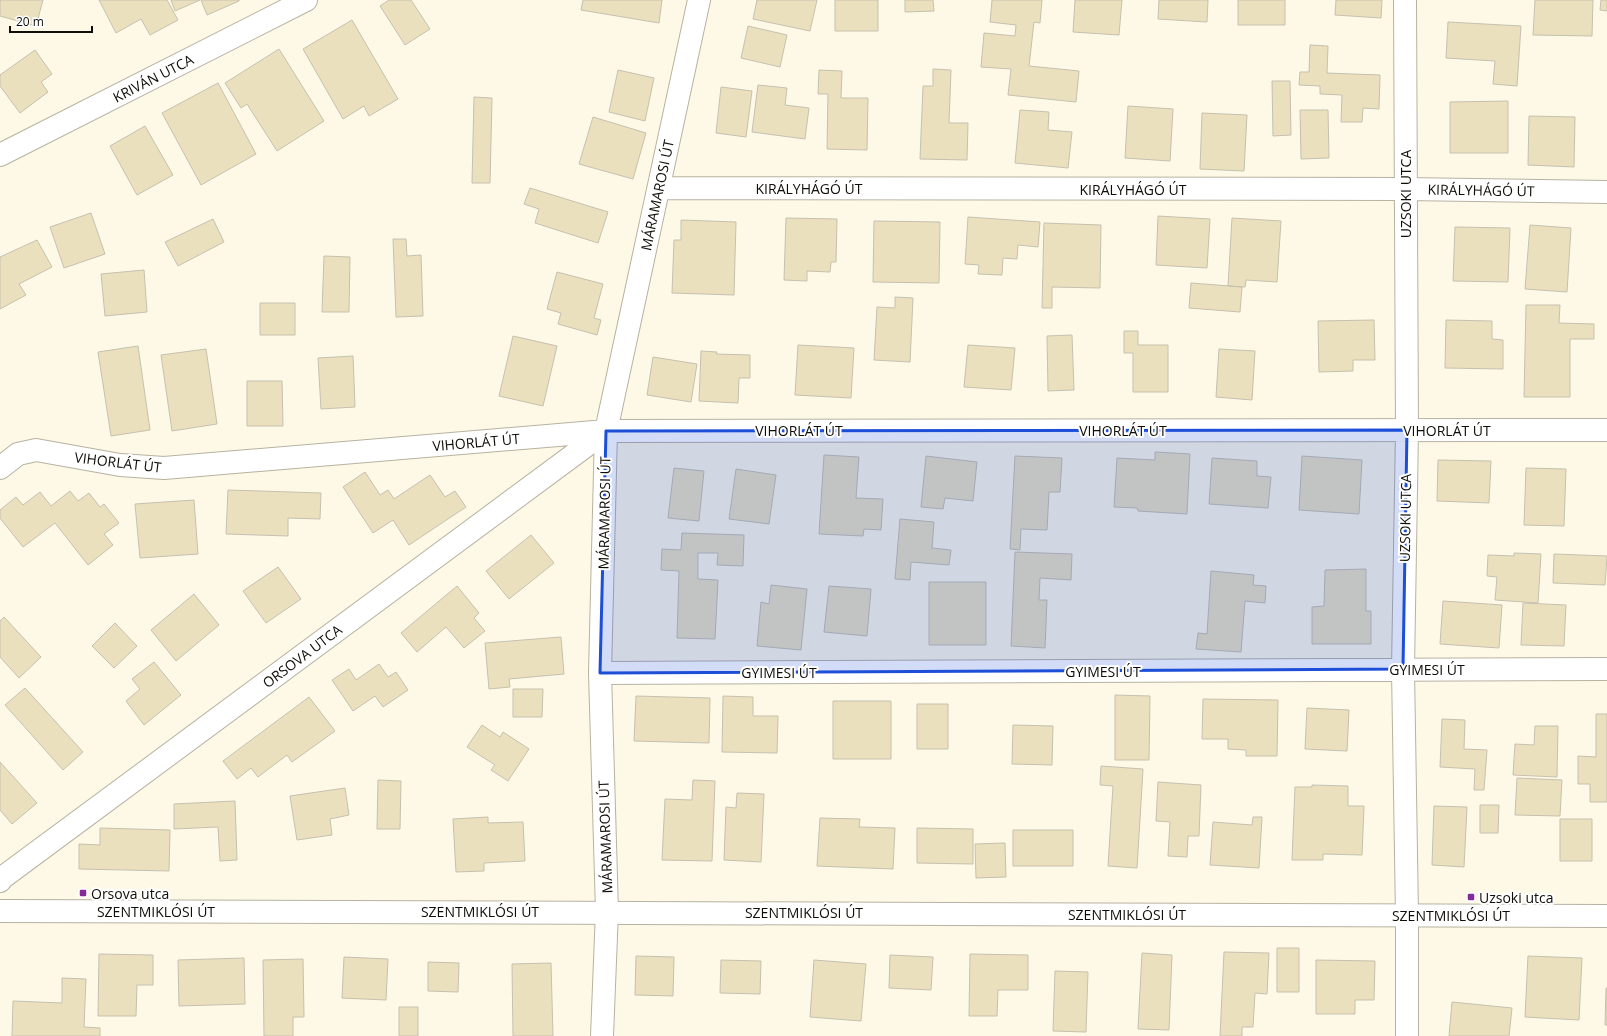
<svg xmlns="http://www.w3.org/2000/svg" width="1607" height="1036" viewBox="0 0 1607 1036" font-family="'Open Sans',sans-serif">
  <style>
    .building { fill: #ebe0be; stroke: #c6c0af }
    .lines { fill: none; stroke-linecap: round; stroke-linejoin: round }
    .minor-casing { stroke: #b7b2a1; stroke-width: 24 }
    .tertiary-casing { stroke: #b7b2a1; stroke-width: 24 }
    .minor { stroke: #fff; stroke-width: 22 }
    .tertiary { stroke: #fff; stroke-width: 22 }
    .marked { fill: #1d4ed8; fill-opacity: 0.2; stroke: #1d4ed8; stroke-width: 3; stroke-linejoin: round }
    .poi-dot { fill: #832b99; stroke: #fff; stroke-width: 1.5 }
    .labels { text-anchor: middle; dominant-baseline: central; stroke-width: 4; stroke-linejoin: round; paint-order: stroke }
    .street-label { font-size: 14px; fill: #0f0d07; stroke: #fff }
    .poi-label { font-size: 14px; fill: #0f0d07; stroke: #fff; text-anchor: start }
  </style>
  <rect width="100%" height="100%" fill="#fef8e7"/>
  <!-- building -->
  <path class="building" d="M0,0H43L36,26L0,16Z
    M99,0H167L178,20L150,35L141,19L116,33Z
    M171,0H200L175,11Z
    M201,0H239V1L207,15Z
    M389,0H411L430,29L405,45L380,6Z
    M583,0H662L659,23L581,10Z
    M757,0H817L810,31L753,19Z
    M835,0H878V31H835Z
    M905,0H933L934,11L905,12Z
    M992,0H1042L1040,23L1034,22L1029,66L1079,71L1076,102L1008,95L1011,69L981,67L984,33L1015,36L1016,25L990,22Z
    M1075,0H1122L1119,35L1073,32Z
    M1159,0H1208L1207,22L1158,19Z
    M1238,0H1285V25H1238Z
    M1336,0H1382L1381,18L1335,15Z
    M1535,0H1593L1592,36L1533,35Z
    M1601,0H1607V11L1600,10Z
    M352,20L398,99L369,116L364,106L343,119L303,49Z
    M1448,22L1521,26L1517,86L1493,84L1495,61L1446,58Z
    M748,26L787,35L780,67L741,58Z
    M1310,45L1328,46L1327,73L1380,75L1379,109L1363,108L1362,122H1341L1342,95L1320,94V86L1299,85L1300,72H1309Z
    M279,49L324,121L277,151L247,104L241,108L225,83Z
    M35,50L52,74L41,82L48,92L20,113L0,86V75Z
    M933,69L951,70L949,123H968L967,160L920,159L923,86H933Z
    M618,70L654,78L645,121L609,112Z
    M819,70L842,71L841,98H868L867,150L827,149L828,94H818Z
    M1272,81H1290L1291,135L1273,136Z
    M218,83L256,154L201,185L162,113Z
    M758,85L787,88L785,105L809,108L805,139L752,132Z
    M721,87L752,91L746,137L716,133Z
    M474,97L492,98L490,183H472Z
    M1508,101V153H1450V102Z
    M1128,106L1173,109L1170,161L1125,158Z
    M1020,110L1049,112L1048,130L1072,132L1068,168L1015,163Z
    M1300,110H1328L1329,158L1301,159Z
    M1202,113L1247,115L1244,171L1200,169Z
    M1529,116L1575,117L1574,167L1528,165Z
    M593,117L646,133L633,179L579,164Z
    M145,126L173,175L137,195L110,146Z
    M530,188L608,212L598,243L535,223L539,209L524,204Z
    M91,213L105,254L64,268L50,227Z
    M1158,216L1210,219L1207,268L1156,265Z
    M968,217L1040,222L1038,247L1018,245L1017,259L1003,258L1002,275L978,274L979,265L965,264Z
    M786,218L837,219L836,262H831L830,272L807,271V281L784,280Z
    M1232,218L1281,221L1277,282L1246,280L1245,287L1228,286Z
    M213,219L224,242L178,266L165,242Z
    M681,220L736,222L734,295L672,293L674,240H681Z
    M874,221L940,222L939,283L873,282Z
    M1044,223L1101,225L1100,288L1052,287V308H1042Z
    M1530,225L1571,228L1567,292L1525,289Z
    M1455,227L1510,228L1508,282L1453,281Z
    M393,239H406L407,256L421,255L423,316L396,317Z
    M37,240L52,267L19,284L26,295L0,309V257Z
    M324,256L350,257L349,312H322Z
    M144,270L147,312L105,316L101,274Z
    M557,272L603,284L594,318L601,320L597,335L558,324L561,313L547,309Z
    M1191,283L1242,287L1240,312L1189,308Z
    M895,297L913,298L910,362L874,360L877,307L895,308Z
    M260,303H295V335H260Z
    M1526,305H1560L1559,323L1594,324V339H1570V397H1524Z
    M1374,320L1375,360H1353V371L1319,372L1318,321Z
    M1446,320L1492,321V339L1503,340V369L1445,368Z
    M1124,331H1138V345H1168V392H1133V353H1124Z
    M1072,335L1074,390L1048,391L1047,336Z
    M513,336L557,346L543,406L499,396Z
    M798,345L854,348L851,398L795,395Z
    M968,345L1015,348L1011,390L964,387Z
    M138,346L150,430L111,436L98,352Z
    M206,349L217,424L172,431L161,355Z
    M1219,349L1255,351L1252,400L1216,397Z
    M701,351L717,352L716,354L750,355V378H739L738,403L699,401Z
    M353,356L355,407L321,409L318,358Z
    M653,357L697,364L691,402L647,395Z
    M247,381H282L283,426H247Z
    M1155,452L1190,454L1187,514L1138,511L1137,508L1114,507L1117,458L1155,460Z
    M824,455L859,457L856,498L883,499L881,530L864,529L863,536L819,534Z
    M926,456L977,462L973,501L945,498L943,509L921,507Z
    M1015,456L1062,458L1060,492H1049L1047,530L1021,529L1020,550L1010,549Z
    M1302,456L1362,460L1359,514L1299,510Z
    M1212,458L1257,461V476L1271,477L1268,508L1209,504Z
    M1438,460L1491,461L1489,503L1437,501Z
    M674,468L704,471L699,521L668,518Z
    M1526,468L1566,469L1564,526L1524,525Z
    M736,469L776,475L769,524L729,519Z
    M365,472L380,495L388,490L394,499L430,475L445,497L455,491L466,507L409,545L393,520L373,533L343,487Z
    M228,490L321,493L320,519L288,518V536L226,534Z
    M70,491L78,501L89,493L100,507L104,504L119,523L104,534L113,545L88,565L55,523L23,547L0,518V510L16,497L23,505L40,492L51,506Z
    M194,500L198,554L140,558L135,504Z
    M900,519L934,522L932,548L951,550L949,565L911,562L910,580L895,579Z
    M682,533L744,535L743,566L717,565L718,553H698V579L718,580L715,639L677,638L679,571L661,570L662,549L681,550Z
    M531,535L554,563L509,599L486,571Z
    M1015,552L1072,554L1071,580L1040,578L1039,600H1047L1045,648L1011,646Z
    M1514,553L1541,554L1538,603L1495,600L1497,577L1487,576L1488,555L1514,556Z
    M1554,554L1607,556L1605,585L1553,583Z
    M278,567L301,599L266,623L243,591Z
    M1366,569V611H1371V644H1312V607L1324,606L1325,570Z
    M1211,571L1254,575L1253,585L1266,586L1265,603L1245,601L1241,652L1196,649L1198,633L1207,634Z
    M929,582H986V645H929Z
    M771,585L807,589L801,650L757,646L761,602L769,604Z
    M457,586L479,613L474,618L485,631L464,648L446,627L417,652L401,633Z
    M829,586L871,589L867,636L824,632Z
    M194,594L219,625L176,661L151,630Z
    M1443,601L1502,605L1499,648L1440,644Z
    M1523,603L1566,605L1564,646L1521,645Z
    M4,617L41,657L19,678L0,657V621Z
    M115,623L137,646L114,668L92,646Z
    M561,637L564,674L509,679L510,687L489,689L485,643Z
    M154,662L181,695L144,725L126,701L140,689L132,679Z
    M379,664L388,677L396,672L408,690L383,707L375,696L353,711L332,680L349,669L356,680Z
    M25,688L83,752L63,770L5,705Z
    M513,689H543L542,717H513Z
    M1115,695L1150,696L1149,760H1115Z
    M636,696L710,698L709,743L634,741Z
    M723,696L753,697V716H778L777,753L722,752Z
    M309,697L335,731L292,762L287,755L258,777L251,768L237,779L223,761Z
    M1203,699L1278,700L1277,756H1246V750L1228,749V739H1202Z
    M833,701H891V759H833Z
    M917,704H948V749H917Z
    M1307,708L1349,710L1347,751L1305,749Z
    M1596,714H1607V802H1590V784H1578V756L1596,757Z
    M1442,719L1465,720L1464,749L1487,750L1484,790H1474L1475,769L1440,767Z
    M482,725L500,737L503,732L529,749L508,781L491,770L495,765L467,747Z
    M1013,725L1053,726L1052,765L1012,764Z
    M1535,726H1558L1557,777L1513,775L1515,744L1534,745Z
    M0,762L37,803L12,824L0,810Z
    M1101,766L1143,769L1137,868L1108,866L1113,786L1100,785Z
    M1517,778L1562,780L1560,816L1515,815Z
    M378,780L401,781L400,829H377Z
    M693,780L715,781L712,861L662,860L665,799L692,800Z
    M1158,782L1201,785L1199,836H1188L1187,857L1168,856L1170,822L1156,821Z
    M1312,785L1348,786V806H1364L1362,855L1323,854V860H1292L1295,787H1312Z
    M345,788L349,815L330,819L332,835L297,840L290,796Z
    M737,793L764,794L761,862L724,860L726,807L736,808Z
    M235,801L237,860L220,861L218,827L174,829V804Z
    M1480,805H1499L1498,833H1480Z
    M1434,806L1467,807L1464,867L1432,865Z
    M488,817V823L523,822L525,861L484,863V871L456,872L453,819Z
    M1253,817H1262L1259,868L1210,865L1213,822L1252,825Z
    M820,818L860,819L859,827L895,828L893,869L817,866Z
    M1560,819H1592V861H1560Z
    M100,828L170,830L169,871L79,869V844L100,845Z
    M917,828L973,829V864L917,863Z
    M1013,830H1073V866H1013Z
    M1005,843L1006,877L976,878L975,844Z
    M1277,948H1299V992H1277Z
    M1224,952L1269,953L1267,994L1255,993L1253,1027H1242V1036H1220Z
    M1142,953L1172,955L1169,1030L1138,1029Z
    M99,954L153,955V985H137L136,1016H98Z
    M970,954L1028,955V990H998L997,1016H969Z
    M890,955L933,957L931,990L889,988Z
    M636,956L674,957L673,996L635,995Z
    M1528,956L1582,958L1579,1020L1525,1017Z
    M344,957L388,959L386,1000L342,998Z
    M244,958L245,1004L179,1006L178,960Z
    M303,959L304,1017H293V1036H264L263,960Z
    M721,960L761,961L760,994L720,993Z
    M814,960L866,964L861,1021L810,1017Z
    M1316,960L1375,961L1374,1000H1355V1014H1316Z
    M428,962L459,963L458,992L428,991Z
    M551,963L553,1036H513L512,964Z
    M1055,971L1088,972L1086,1032L1053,1031Z
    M62,978L86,979L84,1027L100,1028V1036H12L13,1001L62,1003Z
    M1606,988H1607V1025H1605Z
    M1452,1002L1512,1008L1509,1036H1449Z
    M399,1007H418V1036H399Z"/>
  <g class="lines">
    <!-- minor casing -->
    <g class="minor-casing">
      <path id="minor" d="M1405,0L1407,430L1403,669L1407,915V1036
        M0,155L306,0
        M659,188L1405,189L1607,192
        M0,468L18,454L36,450L120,465L164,468L606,431L1607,430
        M600,673L1607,669
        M0,881L2,878L606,431
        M602,1036L607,911L600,673L606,431L699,0"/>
    </g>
    <!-- tertiary casing -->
    <g class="tertiary-casing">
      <path id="tertiary" d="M0,911L1607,916"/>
    </g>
    <!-- minor -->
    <use href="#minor" class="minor"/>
    <!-- tertiary -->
    <use href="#tertiary" class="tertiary"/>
  </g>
  <!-- marked area -->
  <path class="marked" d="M1407,430L1403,669L600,673L606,431Z"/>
  <!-- markers -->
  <g class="poi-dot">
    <rect x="79" y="889" width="8" height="8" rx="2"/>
    <rect x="1467" y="893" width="8" height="8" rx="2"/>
  </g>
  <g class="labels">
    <!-- street labels -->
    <g class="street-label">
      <text transform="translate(153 78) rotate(-27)">KRIVÁN UTCA</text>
      <text x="809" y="188">KIRÁLYHÁGÓ ÚT</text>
      <text x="1133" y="189">KIRÁLYHÁGÓ ÚT</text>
      <text transform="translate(1481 190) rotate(1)">KIRÁLYHÁGÓ ÚT</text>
      <text transform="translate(1405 194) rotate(-90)">UZSOKI UTCA</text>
      <text transform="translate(657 195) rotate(-78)">MÁRAMAROSI ÚT</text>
      <text x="799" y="430">VIHORLÁT ÚT</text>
      <text x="1123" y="430">VIHORLÁT ÚT</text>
      <text x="1447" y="430">VIHORLÁT ÚT</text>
      <text transform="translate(476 442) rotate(-5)">VIHORLÁT ÚT</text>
      <text transform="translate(118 462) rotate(7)">VIHORLÁT ÚT</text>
      <text transform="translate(604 513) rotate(-89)">MÁRAMAROSI ÚT</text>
      <text transform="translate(1405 518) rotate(-89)">UZSOKI UTCA</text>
      <text transform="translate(302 656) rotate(-37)">ORSOVA UTCA</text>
      <text x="1427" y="669">GYIMESI ÚT</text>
      <text x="1103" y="671">GYIMESI ÚT</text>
      <text x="779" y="672">GYIMESI ÚT</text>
      <text transform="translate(605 837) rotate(-92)">MÁRAMAROSI ÚT</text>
      <text x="156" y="911">SZENTMIKLÓSI ÚT</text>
      <text x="480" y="911">SZENTMIKLÓSI ÚT</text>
      <text x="804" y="912">SZENTMIKLÓSI ÚT</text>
      <text x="1127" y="914">SZENTMIKLÓSI ÚT</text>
      <text x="1451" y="915">SZENTMIKLÓSI ÚT</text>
    </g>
    <!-- poi labels -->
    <g class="poi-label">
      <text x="91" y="893">Orsova utca</text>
      <text x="1479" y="897">Uzsoki utca</text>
    </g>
  </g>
  <!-- scale -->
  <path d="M10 26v6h82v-6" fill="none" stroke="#0f0d07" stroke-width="2"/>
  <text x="16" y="26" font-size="12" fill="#0f0d07" stroke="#ffffff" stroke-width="3" paint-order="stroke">20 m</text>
</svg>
